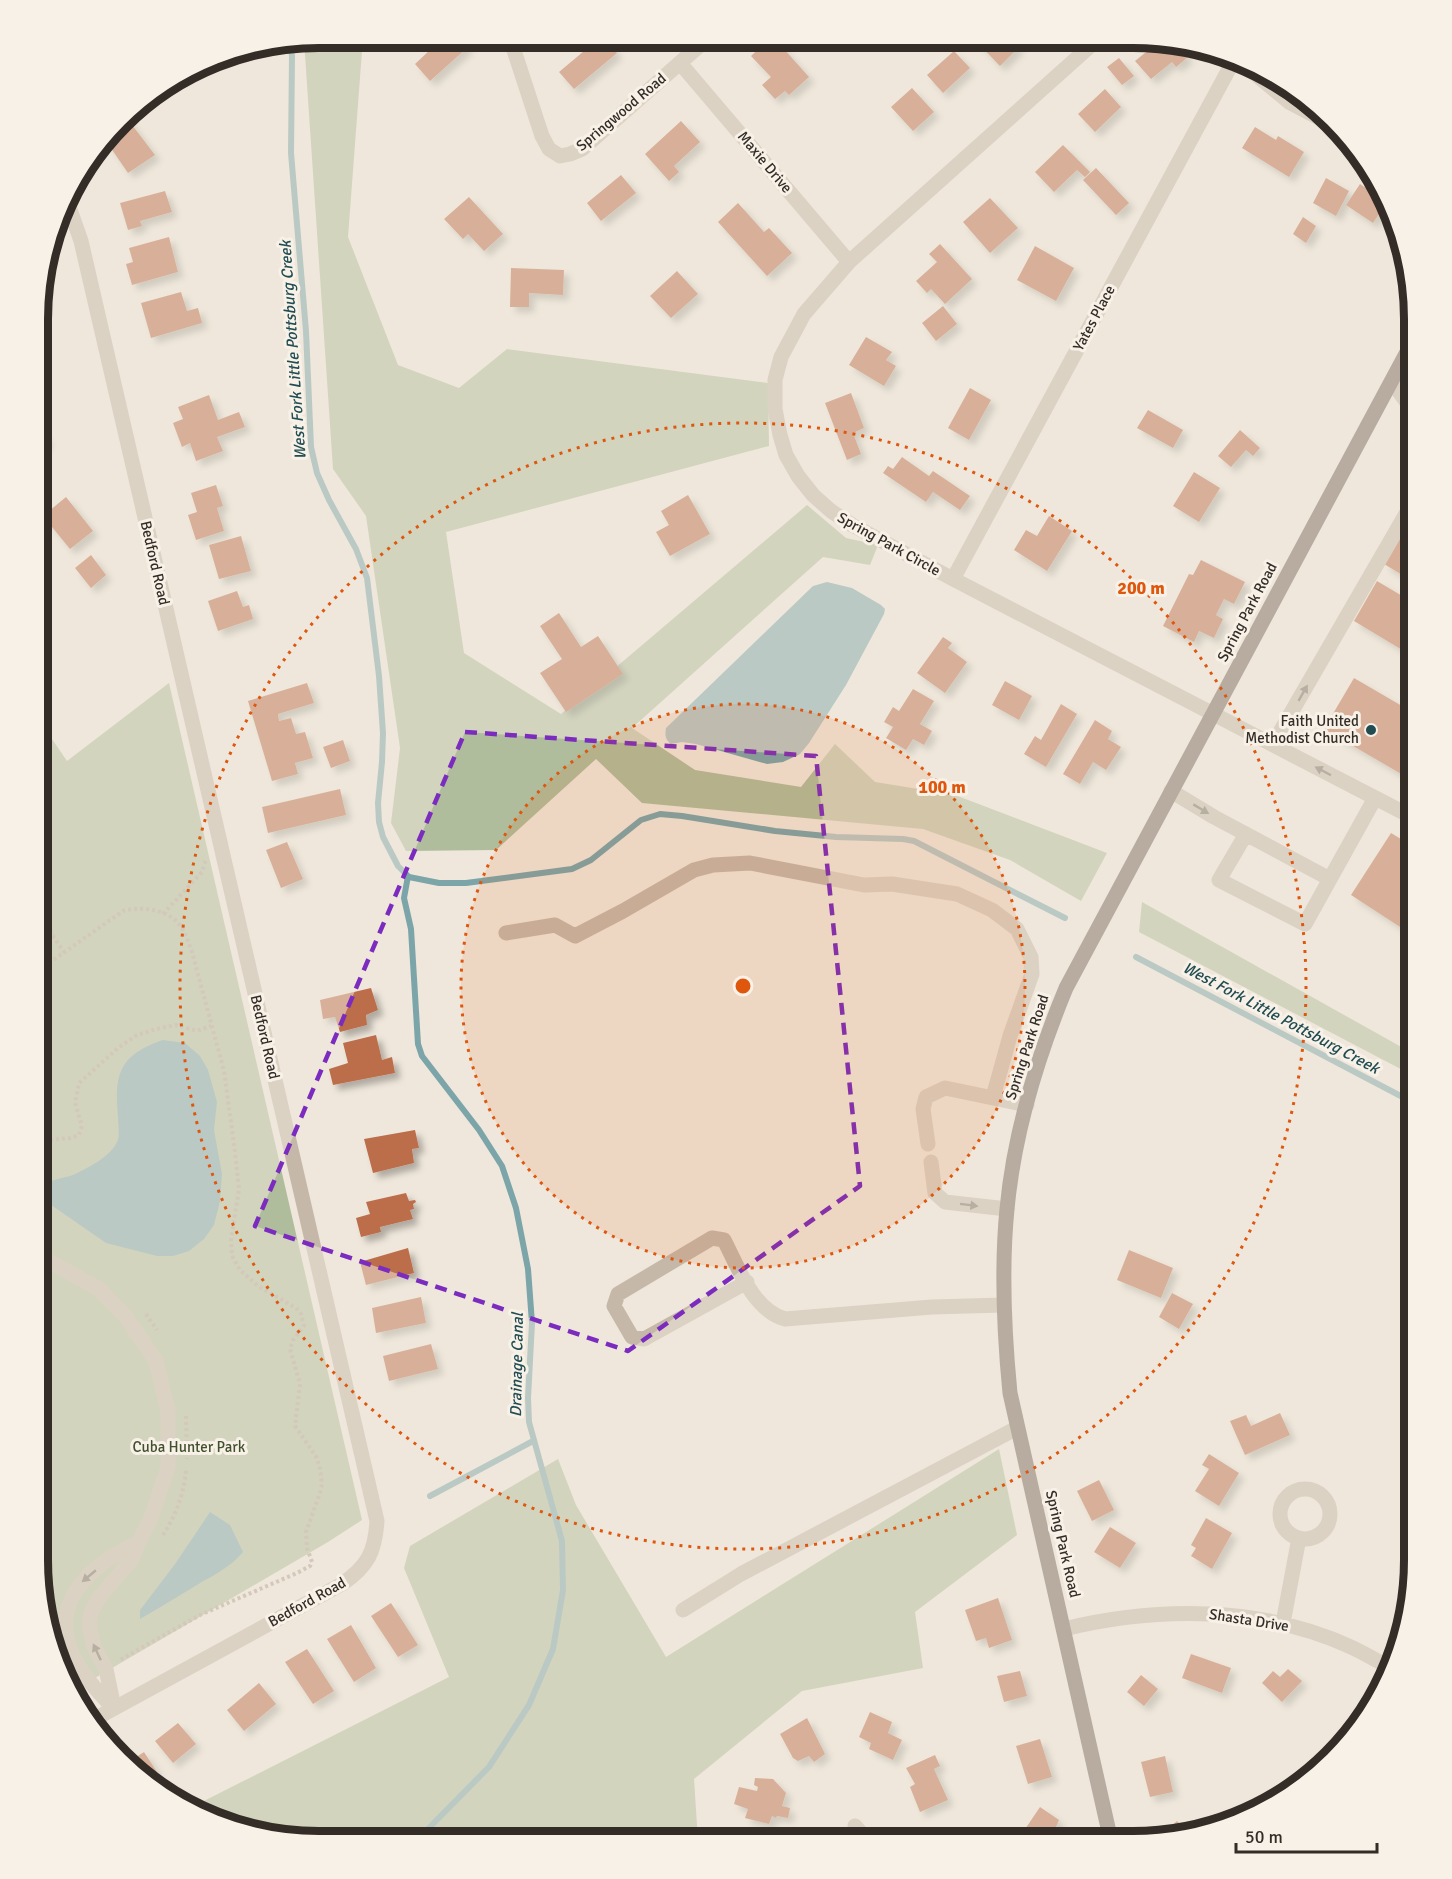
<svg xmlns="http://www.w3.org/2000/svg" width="1452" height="1879" viewBox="0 0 1452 1879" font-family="Signika,sans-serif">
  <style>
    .green { fill: #b0bd9c }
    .water { fill: #7ca5aa }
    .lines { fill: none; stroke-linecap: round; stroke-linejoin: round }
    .stream { stroke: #7ca5aa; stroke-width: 6 }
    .building { fill: #bc6e4c; filter: url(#shadow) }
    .path { stroke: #b2a292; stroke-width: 4; stroke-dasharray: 3 3; stroke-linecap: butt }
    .minor { stroke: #c6b8a8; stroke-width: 15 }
    .major { stroke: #75645a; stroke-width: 15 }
    .oneway { fill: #766b61 }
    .marked { fill: none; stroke: #7b2cbf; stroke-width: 4.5; stroke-dasharray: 12 8; stroke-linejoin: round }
    .ring { fill: none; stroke: #df570d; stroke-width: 3; stroke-dasharray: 3 6 }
    .poi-dot { fill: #204c52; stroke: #f8f1e7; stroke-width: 2 }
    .labels { text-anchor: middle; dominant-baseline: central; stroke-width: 6; stroke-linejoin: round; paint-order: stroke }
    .street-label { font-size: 15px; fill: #342c27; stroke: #f8f1e7 }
    .poi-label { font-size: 15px; fill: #342c27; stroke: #f8f1e7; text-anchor: end }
    .park-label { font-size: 15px; fill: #41502d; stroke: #f8f1e7 }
    .water-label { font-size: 16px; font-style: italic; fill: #204c52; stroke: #f8f1e7 }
    .rim { fill: none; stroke: #342c27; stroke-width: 8 }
    .centre { fill: #df570d; stroke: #f8f1e7; stroke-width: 3 }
    .ring-label { font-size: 18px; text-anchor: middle; font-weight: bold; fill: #df570d; stroke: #f8f1e7; stroke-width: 6; stroke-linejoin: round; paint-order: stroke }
  </style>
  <defs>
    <filter id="shadow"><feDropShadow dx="5.5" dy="5.5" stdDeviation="3" flood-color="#0004"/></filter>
  </defs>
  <rect width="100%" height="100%" fill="#efe7db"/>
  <!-- green -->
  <path class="green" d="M319,38H363L348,237L398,365L459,388L507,349L768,383L769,446L446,532L464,653L561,714L807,505L846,538L878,545L870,565L823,557L632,728L695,770L801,787L835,744L875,782L955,795L1107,853L1081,901L1010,860L923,829L642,803L596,759L496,850L406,851L391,823L400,748L366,516L333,469L304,40Z
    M169,683L362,1520L328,1542L71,1692L67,1685L38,1560L39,720L67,761Z
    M1142,902L1414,1054V1076L1139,932Z
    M999,1449L1017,1535L915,1612L923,1668L802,1691L694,1779L698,1840L283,1839L194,1806L449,1677L404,1568L410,1546L558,1459L576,1505L666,1657Z"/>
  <!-- water -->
  <path class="water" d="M827,582L852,588L881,605L885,609L884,614L846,685L809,743L800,754L783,762L767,764L696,744L682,742L671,744C665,739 665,735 666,728L813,586Z
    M163,1040L185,1043L200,1056L208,1070L217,1102L214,1130L222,1174L220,1201L214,1225L204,1239L189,1251L173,1256H157L106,1243L41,1198L38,1190C46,1179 64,1179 75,1174C88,1168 109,1157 116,1144C121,1136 118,1127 118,1117C114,1074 119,1055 163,1040Z
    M210,1512L230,1525L243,1552C230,1568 213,1575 197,1585C178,1596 160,1608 140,1619V1610L175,1564Z"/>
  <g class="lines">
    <!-- stream -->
    <path class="stream" d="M290,42L292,56L291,153L306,331L311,447L317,473L329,500L356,549L367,578L379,676L383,733L382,762L378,803L379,822L383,837L398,866L409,877L439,883H466L572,869L591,860L641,820L660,814L682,816L775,831L836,837L903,839L914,841L1065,918
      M408,876L404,898L411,929L418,1044L422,1056L479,1130L502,1166L516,1208L528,1269L532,1323L528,1398L529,1422L562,1541L563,1590L553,1649L529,1705L489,1767L421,1836
      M1136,957L1414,1103
      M430,1496L533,1441"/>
  </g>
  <!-- building -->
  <path class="building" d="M422,38H460L468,47L430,81L415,64L431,49Z
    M588,38H605L617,53L574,89L559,72L584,51L579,45Z
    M769,39H775L809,77L789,95L785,91L775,99L762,85L771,77L751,56Z
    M974,39L1012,40L1019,47L1000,66Z
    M1149,40L1174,41L1188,57L1176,67L1172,62L1151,79L1135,61L1151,48L1146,43Z
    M954,51L970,68L943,93L927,75Z
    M1119,58L1134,76L1122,85L1107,67Z
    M912,88L934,112L913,131L891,107Z
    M1105,89L1121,107L1095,132L1078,114Z
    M126,117L155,155L128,173L106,141Z
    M681,121L700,142L674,166L679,172L669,181L645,154Z
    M1255,127L1276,140L1278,136L1304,152L1289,177L1242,148Z
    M1063,145L1090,172L1085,177L1077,170L1054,192L1035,172Z
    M1096,168L1129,203L1116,215L1083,180Z
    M621,175L636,193L601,221L587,203Z
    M1326,178L1349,191L1336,216L1313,203Z
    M1360,184L1387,202L1373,223L1346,205Z
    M165,191L172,212L140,221L142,226L128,230L120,203Z
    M469,197L503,234L484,251L468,234L463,239L444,219Z
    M990,198L1018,228L990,253L963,222Z
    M738,203L764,232L769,228L792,253L767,276L718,222Z
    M1303,217L1316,226L1306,243L1293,234Z
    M169,237L178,272L132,285L126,264L133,262L129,248Z
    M940,244L972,279L945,304L931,289L927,293L916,281L937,262L929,254Z
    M1035,246L1074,268L1056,301L1017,280Z
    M511,268L564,270L563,295L529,293V307H510Z
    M677,271L698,294L671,318L650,296Z
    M181,292L187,311L198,308L202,323L151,338L141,303Z
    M943,306L957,324L936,341L922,323Z
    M866,337L892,352L886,360L896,366L884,386L849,365Z
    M970,388L991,400L969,440L948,428Z
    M851,393L864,428L853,433L861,454L847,460L825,403Z
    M209,395L218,420L239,412L245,427L217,437L223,451L196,461L190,443L182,447L173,423L183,419L178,407Z
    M1148,410L1183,430L1173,448L1137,428Z
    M1240,430L1260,448L1253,456L1246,450L1231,467L1218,456Z
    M40,431L47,441L40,447Z
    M902,457L929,476L933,471L970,496L960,510L933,492L926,502L883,473L888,466L893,469Z
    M1194,472L1220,488L1199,522L1173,506Z
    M216,485L223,506L217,508L224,531L196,540L188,515L197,512L191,493Z
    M688,495L710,534L670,556L656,532L669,525L661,511Z
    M66,497L93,531L70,549L43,516Z
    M1049,516L1072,531L1047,571L1014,550L1026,530L1037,536Z
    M1409,523L1414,526V582L1384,564Z
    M241,536L251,571L219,579L209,545Z
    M91,555L106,575L91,588L75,568Z
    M1201,560L1245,582L1234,604L1224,599L1216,615L1223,619L1214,638L1199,631L1194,642L1163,626L1189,574L1193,575Z
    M1377,581L1414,603V657L1354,621Z
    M237,591L243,607L249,605L253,619L218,631L208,601Z
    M559,613L581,647L598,636L623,674L566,712L540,673L562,659L540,626Z
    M943,637L952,643L948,648L967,662L945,693L917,673Z
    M1354,678L1414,713V755L1403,775L1324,729Z
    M1005,681L1032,696L1019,720L992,705Z
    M307,683L314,703L278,714L279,721L291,718L296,734L305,732L313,758L295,763L298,774L272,781L248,701Z
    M913,689L934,701L920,724L932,731L924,745L913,739L906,750L886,738L893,727L884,722L893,707L899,711Z
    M1061,704L1077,714L1046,767L1024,754L1035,736L1041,740Z
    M1095,720L1112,731L1108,739L1121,747L1106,770L1093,762L1080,784L1063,774Z
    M343,740L350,761L331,768L323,747Z
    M340,789L346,815L268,833L262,807Z
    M1391,833L1414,847V936L1351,895Z
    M287,842L303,879L281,888L266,850Z
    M39,920L45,928L39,933Z
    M371,988L378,1010L366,1015L367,1025L340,1032L335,1017L323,1019L320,1000Z
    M376,1035L382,1060L392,1057L395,1073L333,1085L329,1069L348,1063L343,1043Z
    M415,1130L419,1148L412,1149L414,1163L373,1173L364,1139Z
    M406,1193L409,1201L415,1200L416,1202L413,1204L414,1209L410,1210L413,1219L380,1227L381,1232L361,1237L356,1218L370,1214L366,1202Z
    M408,1248L414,1273L366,1285L360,1262Z
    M1129,1250L1173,1268L1161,1298L1117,1280Z
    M1172,1293L1193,1304L1179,1329L1159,1317Z
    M421,1297L426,1323L376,1333L372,1308Z
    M431,1344L438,1369L389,1381L383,1356Z
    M1280,1413L1290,1435L1245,1455L1230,1421L1246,1415L1251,1426Z
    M1209,1454L1239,1473L1219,1506L1195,1491L1209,1469L1202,1465Z
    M1099,1480L1114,1510L1092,1521L1077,1491Z
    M1206,1518L1232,1533L1212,1569L1191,1556L1196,1548L1191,1545Z
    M1110,1527L1136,1543L1120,1568L1094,1552Z
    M998,1598L1012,1640L989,1648L986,1638L976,1641L965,1610Z
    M391,1603L418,1645L398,1657L371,1616Z
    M351,1625L376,1668L354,1682L327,1639Z
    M307,1649L334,1691L313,1704L285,1662Z
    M1191,1654L1231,1668L1222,1693L1182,1678Z
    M1288,1669L1302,1681L1282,1702L1262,1683L1273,1671L1280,1677Z
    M1020,1671L1027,1696L1004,1702L997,1676Z
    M1141,1675L1158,1689L1144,1706L1127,1692Z
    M259,1683L276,1704L244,1731L227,1710Z
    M870,1712L892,1722L888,1733L902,1740L893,1760L869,1749L871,1743L859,1737Z
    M807,1718L825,1754L814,1762L809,1756L798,1761L793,1758L780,1734Z
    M178,1723L196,1744L173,1763L155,1741Z
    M1040,1739L1052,1777L1028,1784L1016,1746Z
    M144,1752L157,1772L152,1775L160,1786L156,1789L127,1763Z
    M935,1755L940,1766L934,1769L948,1800L920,1812L910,1787L915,1784L906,1768Z
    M1165,1756L1173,1792L1150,1797L1141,1762Z
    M755,1778L773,1779L786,1793L782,1806L790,1808L788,1818L777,1816L776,1818L772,1816L769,1824L745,1818L748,1809L734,1804L739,1787L757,1791L758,1787L754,1785Z
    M1040,1807L1059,1820L1053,1834L1061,1841H1017Z
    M1177,1821L1185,1829L1163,1834Z
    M772,1832L776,1841L754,1840Z
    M964,1832L967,1841H940Z"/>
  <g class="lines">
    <!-- path -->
    <path class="path" d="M163,914L202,872L206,859
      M39,916L64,952
      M39,970L123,911C138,906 166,909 177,922C185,930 188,941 192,952L224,1071L234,1144L239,1189L231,1240L232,1256L240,1270L258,1286L296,1308L301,1314L304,1326L293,1340L290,1349L300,1384L295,1426L317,1458L320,1469L322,1484L320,1493L306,1532L307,1548L312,1562L310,1566L297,1573L200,1615L118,1661
      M38,1141L70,1138L79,1135L82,1126L75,1103L79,1083L118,1048L137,1035L156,1029L176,1025L197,1031L211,1026
      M38,1233L50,1241
      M146,1314L157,1330
      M186,1416L187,1459
      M38,1486L40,1481L38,1426
      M163,1535C176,1515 184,1494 186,1470"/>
    <!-- minor -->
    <path class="minor" d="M510,38L542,136L549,149L560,156L570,154L582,149L707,39
      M1097,40L849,262L804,314L781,357L775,380V409L780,435L786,455L798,476L813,495L831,511L852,525L953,579L1414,818
      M1236,58L1289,102L1325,121
      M680,63L849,262
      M67,201L81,241L377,1521C375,1552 368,1566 342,1584L91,1721
      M1392,382L1414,412
      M953,579L1235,58
      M1273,744L1414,500
      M1171,791L1214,817L1330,879L1375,798
      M1246,834L1219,880L1305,924L1330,879
      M506,933L555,925L575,936L623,911L694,870L713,865L750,863L864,885L892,884L957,894L992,910L1017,929L1031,957L1032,974L1010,1036L993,1097
      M928,1144L923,1109L926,1097L945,1088L1027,1105
      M931,1162L935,1193L945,1202L1007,1209
      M38,1255L99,1289L126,1317L156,1361L168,1411V1467L151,1518L138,1543L132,1559L99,1598L91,1612L89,1626L94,1647L106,1669L114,1708
      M747,1282L644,1339L632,1337L614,1306L618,1294L712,1238L724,1240C738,1267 753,1310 785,1319L932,1307L1004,1305
      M1280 1514a25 25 0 1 1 50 0a25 25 0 1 1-50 0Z
      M683,1610L741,1574L1017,1428
      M1283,1623L1299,1538
      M1064,1629C1158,1606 1262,1606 1351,1647C1364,1653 1377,1661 1391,1668
      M112,1707C98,1691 82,1675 73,1656C47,1602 92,1564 138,1543
      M855,1826L868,1841"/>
    <!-- major -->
    <path class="major" d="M1111,1841L1010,1393C1004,1332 1001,1270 1007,1209C1014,1134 1037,1058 1066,988L1414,339"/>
  </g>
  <!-- one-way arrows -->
  <defs><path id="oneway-solid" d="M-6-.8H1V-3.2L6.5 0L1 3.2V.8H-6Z" transform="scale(1.5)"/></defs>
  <g class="oneway">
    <use href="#oneway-solid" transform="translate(1303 693) rotate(-60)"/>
    <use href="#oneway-solid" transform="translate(1323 771) rotate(-152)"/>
    <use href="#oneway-solid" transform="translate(1201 809) rotate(31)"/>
    <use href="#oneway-solid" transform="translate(969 1205) rotate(7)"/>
    <use href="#oneway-solid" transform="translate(89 1576) rotate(140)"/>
    <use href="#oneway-solid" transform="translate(97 1652) rotate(-115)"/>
  </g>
  <!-- marked area -->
  <path d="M0 0H1452V1879H0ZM465,732L816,756L860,1186L628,1351L255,1226Z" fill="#efe7db" fill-opacity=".55" fill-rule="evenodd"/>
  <path class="marked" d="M465,732L816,756L860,1186L628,1351L255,1226Z"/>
  <!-- distance rings -->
  <circle cx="743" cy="986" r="282" fill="#df570d" fill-opacity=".12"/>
  <g class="ring">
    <circle cx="743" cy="986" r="282"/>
    <circle cx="743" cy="986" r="563"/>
  </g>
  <!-- markers -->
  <circle class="poi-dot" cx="1371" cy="730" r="6"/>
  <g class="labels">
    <!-- street labels -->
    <g class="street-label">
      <text transform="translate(621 112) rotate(-40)">Springwood Road</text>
      <text transform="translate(765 162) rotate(50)">Maxie Drive</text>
      <text transform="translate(1094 318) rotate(-62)">Yates Place</text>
      <text transform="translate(889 544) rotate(29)">Spring Park Circle</text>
      <text transform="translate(155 563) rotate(77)">Bedford Road</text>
      <text transform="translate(1247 612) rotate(-62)">Spring Park Road</text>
      <text transform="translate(265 1037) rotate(77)">Bedford Road</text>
      <text transform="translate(1027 1047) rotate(-72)">Spring Park Road</text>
      <text transform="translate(1063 1544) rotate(77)">Spring Park Road</text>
      <text transform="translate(307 1602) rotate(-29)">Bedford Road</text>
      <text transform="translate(1249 1620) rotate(9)">Shasta Drive</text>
    </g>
    <!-- poi labels -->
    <g class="poi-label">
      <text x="1359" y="721">Faith United<tspan x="1359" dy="17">Methodist Church</tspan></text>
    </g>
    <!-- park labels -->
    <g class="park-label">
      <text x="189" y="1447">Cuba Hunter Park</text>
    </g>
    <!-- water labels -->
    <g class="water-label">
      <text transform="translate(293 350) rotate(-94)">West Fork Little Pottsburg Creek</text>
      <text transform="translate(1281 1018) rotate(28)">West Fork Little Pottsburg Creek</text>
      <text transform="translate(517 1365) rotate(-89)">Drainage Canal</text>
    </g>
  </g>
  <!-- crop -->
  <path d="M0 0H1452V1879H0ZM319 48H1133A271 271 0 0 1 1404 319V1560A271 271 0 0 1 1133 1831H319A271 271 0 0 1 48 1560V319A271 271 0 0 1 319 48Z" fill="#f8f1e7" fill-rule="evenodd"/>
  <path class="rim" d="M319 48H1133A271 271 0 0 1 1404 319V1560A271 271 0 0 1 1133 1831H319A271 271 0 0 1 48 1560V319A271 271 0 0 1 319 48Z"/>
  <circle cx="743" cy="986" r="9" class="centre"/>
  <g class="ring-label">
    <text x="1141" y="594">200 m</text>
    <text x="942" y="793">100 m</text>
  </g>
  <!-- scale -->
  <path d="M1236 1843v9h141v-9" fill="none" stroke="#342c27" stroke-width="3"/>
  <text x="1245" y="1843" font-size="18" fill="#342c27" stroke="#f8f1e7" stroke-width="4.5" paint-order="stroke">50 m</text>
</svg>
